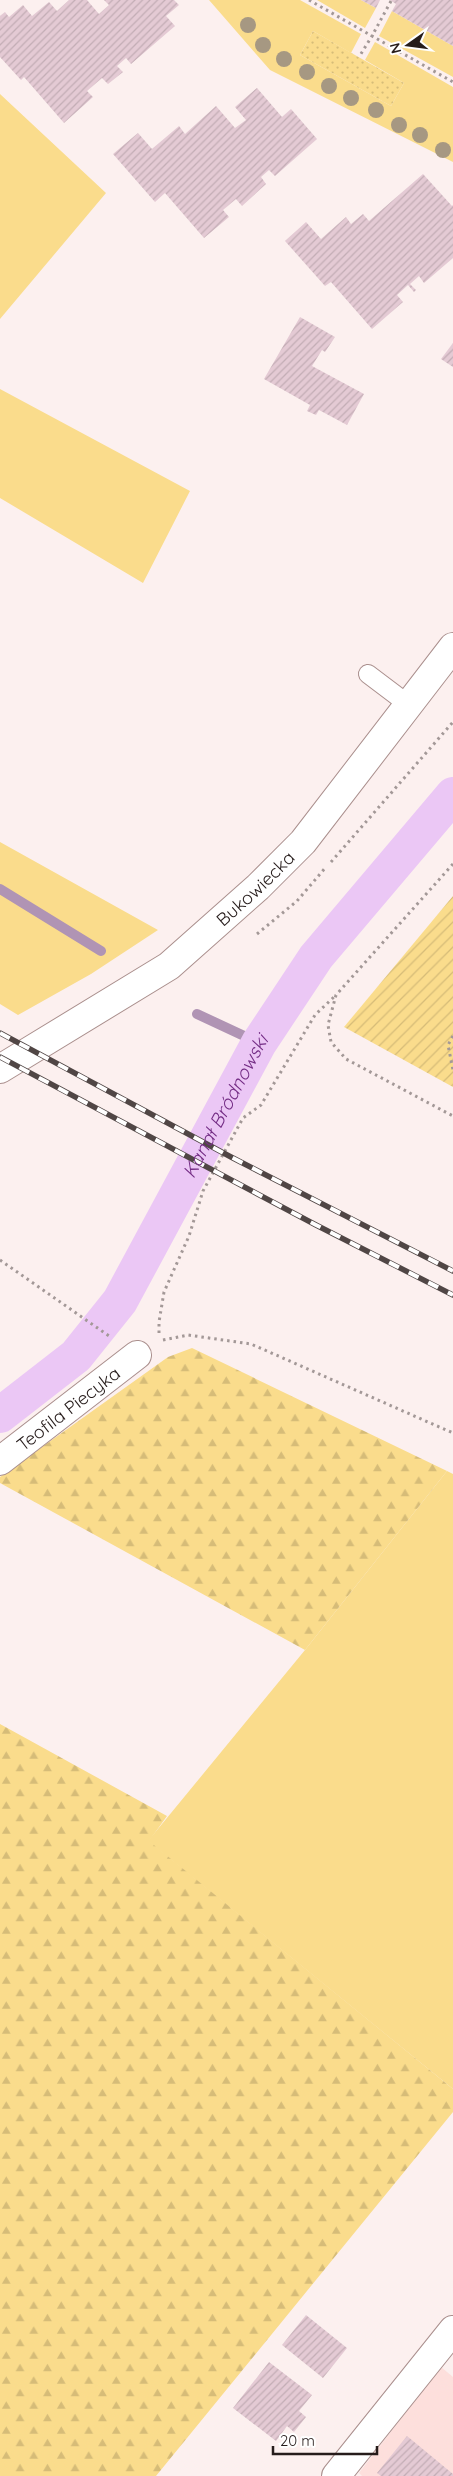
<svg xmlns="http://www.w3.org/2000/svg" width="453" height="2476" viewBox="0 0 453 2476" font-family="Quicksand,sans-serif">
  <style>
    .built { fill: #fddfdc }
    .grass { fill: #fadc8c }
    .forest { fill: url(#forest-firs) }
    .park { fill: url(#park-dots) }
    .garden { fill: url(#garden-furrows) }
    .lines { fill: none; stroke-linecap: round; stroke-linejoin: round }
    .stream { stroke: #b094b4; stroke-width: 10 }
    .canal { stroke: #ebc7f5; stroke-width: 36 }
    .building { fill: url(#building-hatch) }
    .service-casing { stroke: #aa8f8d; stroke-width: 20 }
    .minor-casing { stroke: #aa8f8d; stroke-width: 30 }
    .path { stroke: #a39897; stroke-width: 3; stroke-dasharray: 2.5 4; stroke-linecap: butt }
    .service { stroke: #fff; stroke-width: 18 }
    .minor { stroke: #fff; stroke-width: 28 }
    .rail-casing { stroke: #504645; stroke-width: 5.5 }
    .rail { stroke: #fff; stroke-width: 4; stroke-dasharray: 11; stroke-linecap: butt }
    .tree { fill: #a69882 }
    .labels { text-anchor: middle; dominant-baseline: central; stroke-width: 4; stroke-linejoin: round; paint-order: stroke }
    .street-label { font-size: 18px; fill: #261c1b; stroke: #fff }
    .water-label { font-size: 19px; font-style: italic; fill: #742d85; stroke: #fff }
  </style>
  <defs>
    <pattern id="forest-firs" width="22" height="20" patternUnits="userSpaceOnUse" patternTransform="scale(1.25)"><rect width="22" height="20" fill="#fadc8c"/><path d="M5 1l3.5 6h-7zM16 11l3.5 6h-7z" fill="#d6bc78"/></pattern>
    <pattern id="park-dots" width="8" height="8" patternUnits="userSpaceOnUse" patternTransform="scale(1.25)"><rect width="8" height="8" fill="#fadc8c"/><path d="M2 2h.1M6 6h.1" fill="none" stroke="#d6bc78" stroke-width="1.8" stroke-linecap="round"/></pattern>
    <pattern id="garden-furrows" width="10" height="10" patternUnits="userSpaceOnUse" patternTransform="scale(1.25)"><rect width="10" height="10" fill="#fadc8c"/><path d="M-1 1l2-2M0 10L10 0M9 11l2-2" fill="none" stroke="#d6bc78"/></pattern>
    <pattern id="building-hatch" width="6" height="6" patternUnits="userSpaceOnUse" patternTransform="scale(1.25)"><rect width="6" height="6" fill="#e4cad4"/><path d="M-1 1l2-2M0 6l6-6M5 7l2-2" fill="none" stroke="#c3adb5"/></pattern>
  </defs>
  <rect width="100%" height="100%" fill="#fcf0ef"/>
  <!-- built -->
  <path class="built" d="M441,2367L453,2377V2476H362L359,2473Z"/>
  <!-- grass -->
  <path class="grass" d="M209,0H300L361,34L351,53L313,31L300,55L391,106L404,83L365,60L375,42L453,87V162L270,70Z
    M317,0H361L376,8L365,28Z
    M392,11L453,46V77L379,36Z
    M0,94L106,193L0,319Z
    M0,389L190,491L143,583L0,498Z
    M0,842L158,930L91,974L18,1015L0,1004Z
    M447,1471L453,1474V2089L148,1841L305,1650Z"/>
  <!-- forest -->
  <path class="forest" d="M192,1348L447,1471L305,1650L0,1483V1477L168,1357Z
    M0,1724L167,1816L149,1841L453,2089V2112L156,2476H0Z"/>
  <!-- park -->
  <path class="park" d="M313,31L404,83L391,106L300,55Z"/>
  <!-- garden -->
  <path class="garden" d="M453,896V1087L344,1027Z"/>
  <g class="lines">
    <!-- stream -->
    <path class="stream" d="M0,889L101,951
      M197,1014L259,1043"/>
    <!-- canal -->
    <path class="canal" id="s1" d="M0,1415L76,1356L120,1301L259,1043L316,957L453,795"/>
  </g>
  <!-- building -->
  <path class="building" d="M69,0H87L99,14L109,5L104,0H174L179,5L166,16L175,26L131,64L126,58L117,66L123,72L108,84L102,78L87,91L93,97L64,123L24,77L21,80L0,57V16L5,12L9,17L23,5L32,16L49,2L57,11Z
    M361,0H380L376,8Z
    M390,0H453V46L392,11L396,4Z
    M257,88L282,117L291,109L317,139L275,176L269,170L261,177L266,184L242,206L236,199L223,210L229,217L204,238L165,193L155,202L113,154L138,133L152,149L179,126L185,134L216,106L235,128L246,120L235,107Z
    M423,174L452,206L453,205V258L424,283L419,276L410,284L416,290L414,292L408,285L397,295L403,302L372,329L331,282L325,286L285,241L306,222L321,239L346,217L351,224L363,214L369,221Z
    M300,317L335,337L325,352L322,350L312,366L364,394L347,425L319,410L316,415L307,411L310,405L264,379Z
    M453,343V367L441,359Z
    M306,2315L347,2348L323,2378L282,2345Z
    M269,2362L312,2395L299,2411L306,2417L294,2432L287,2426L276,2441L233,2408Z
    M407,2436L453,2474V2476H381L377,2473Z"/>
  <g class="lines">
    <!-- service casing -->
    <g class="service-casing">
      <path id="service" d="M368,674L409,705"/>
    </g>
    <!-- minor casing -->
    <g class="minor-casing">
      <g id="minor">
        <path id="s2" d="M0,1069L169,966L258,887L303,842L453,647"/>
        <path id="s3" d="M0,1461L137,1355"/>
        <path d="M336,2476L453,2330"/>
      </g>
    </g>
    <!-- path -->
    <path class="path" d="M309,0L372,36L359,57
      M391,1L372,36L453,82
      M331,862L453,722
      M453,864L336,995L328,1025L331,1042L346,1059L453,1116
      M257,934L297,901L326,867
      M453,1036L448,1045L453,1070
      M0,1260L109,1336
      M159,1333V1322L164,1292L189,1236L203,1191L243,1118L261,1105L315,1015L336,995
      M163,1340L188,1335L251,1344L453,1433"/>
    <!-- service -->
    <use href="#service" class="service"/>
    <!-- minor -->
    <use href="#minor" class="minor"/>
    <!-- rail casing -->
    <g class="rail-casing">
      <path id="rail" d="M0,1033L231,1157L453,1271
        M0,1057L316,1225L453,1295"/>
    </g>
    <!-- rail -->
    <use href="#rail" class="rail"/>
  </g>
  <!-- trees -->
  <g class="tree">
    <circle cx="248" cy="25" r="8"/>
    <circle cx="263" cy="45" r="8"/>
    <circle cx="284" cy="59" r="8"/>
    <circle cx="307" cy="72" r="8"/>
    <circle cx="329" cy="86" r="8"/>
    <circle cx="351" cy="98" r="8"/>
    <circle cx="376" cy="110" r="8"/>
    <circle cx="399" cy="125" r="8"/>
    <circle cx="420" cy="135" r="8"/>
    <circle cx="443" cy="150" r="8"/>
  </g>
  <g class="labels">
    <!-- street labels -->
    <g class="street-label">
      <text stroke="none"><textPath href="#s2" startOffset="314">Bukowiecka</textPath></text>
      <text stroke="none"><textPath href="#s3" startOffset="86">Teofila Piecyka</textPath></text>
    </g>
    <!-- water labels -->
    <g class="water-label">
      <text stroke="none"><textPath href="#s1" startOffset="388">Kanał Bródnowski</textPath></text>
    </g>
  </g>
  <!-- north arrow -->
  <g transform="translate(408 45) rotate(256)" stroke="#ffffff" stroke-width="4" paint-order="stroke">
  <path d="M0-4L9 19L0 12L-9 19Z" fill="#261c1b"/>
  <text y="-8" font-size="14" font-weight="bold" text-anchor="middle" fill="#261c1b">N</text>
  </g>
  <!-- scale -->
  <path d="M273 2446v8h104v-8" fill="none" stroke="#261c1b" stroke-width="2.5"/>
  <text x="280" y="2446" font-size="15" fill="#261c1b" stroke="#ffffff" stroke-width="4" paint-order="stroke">20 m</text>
</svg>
